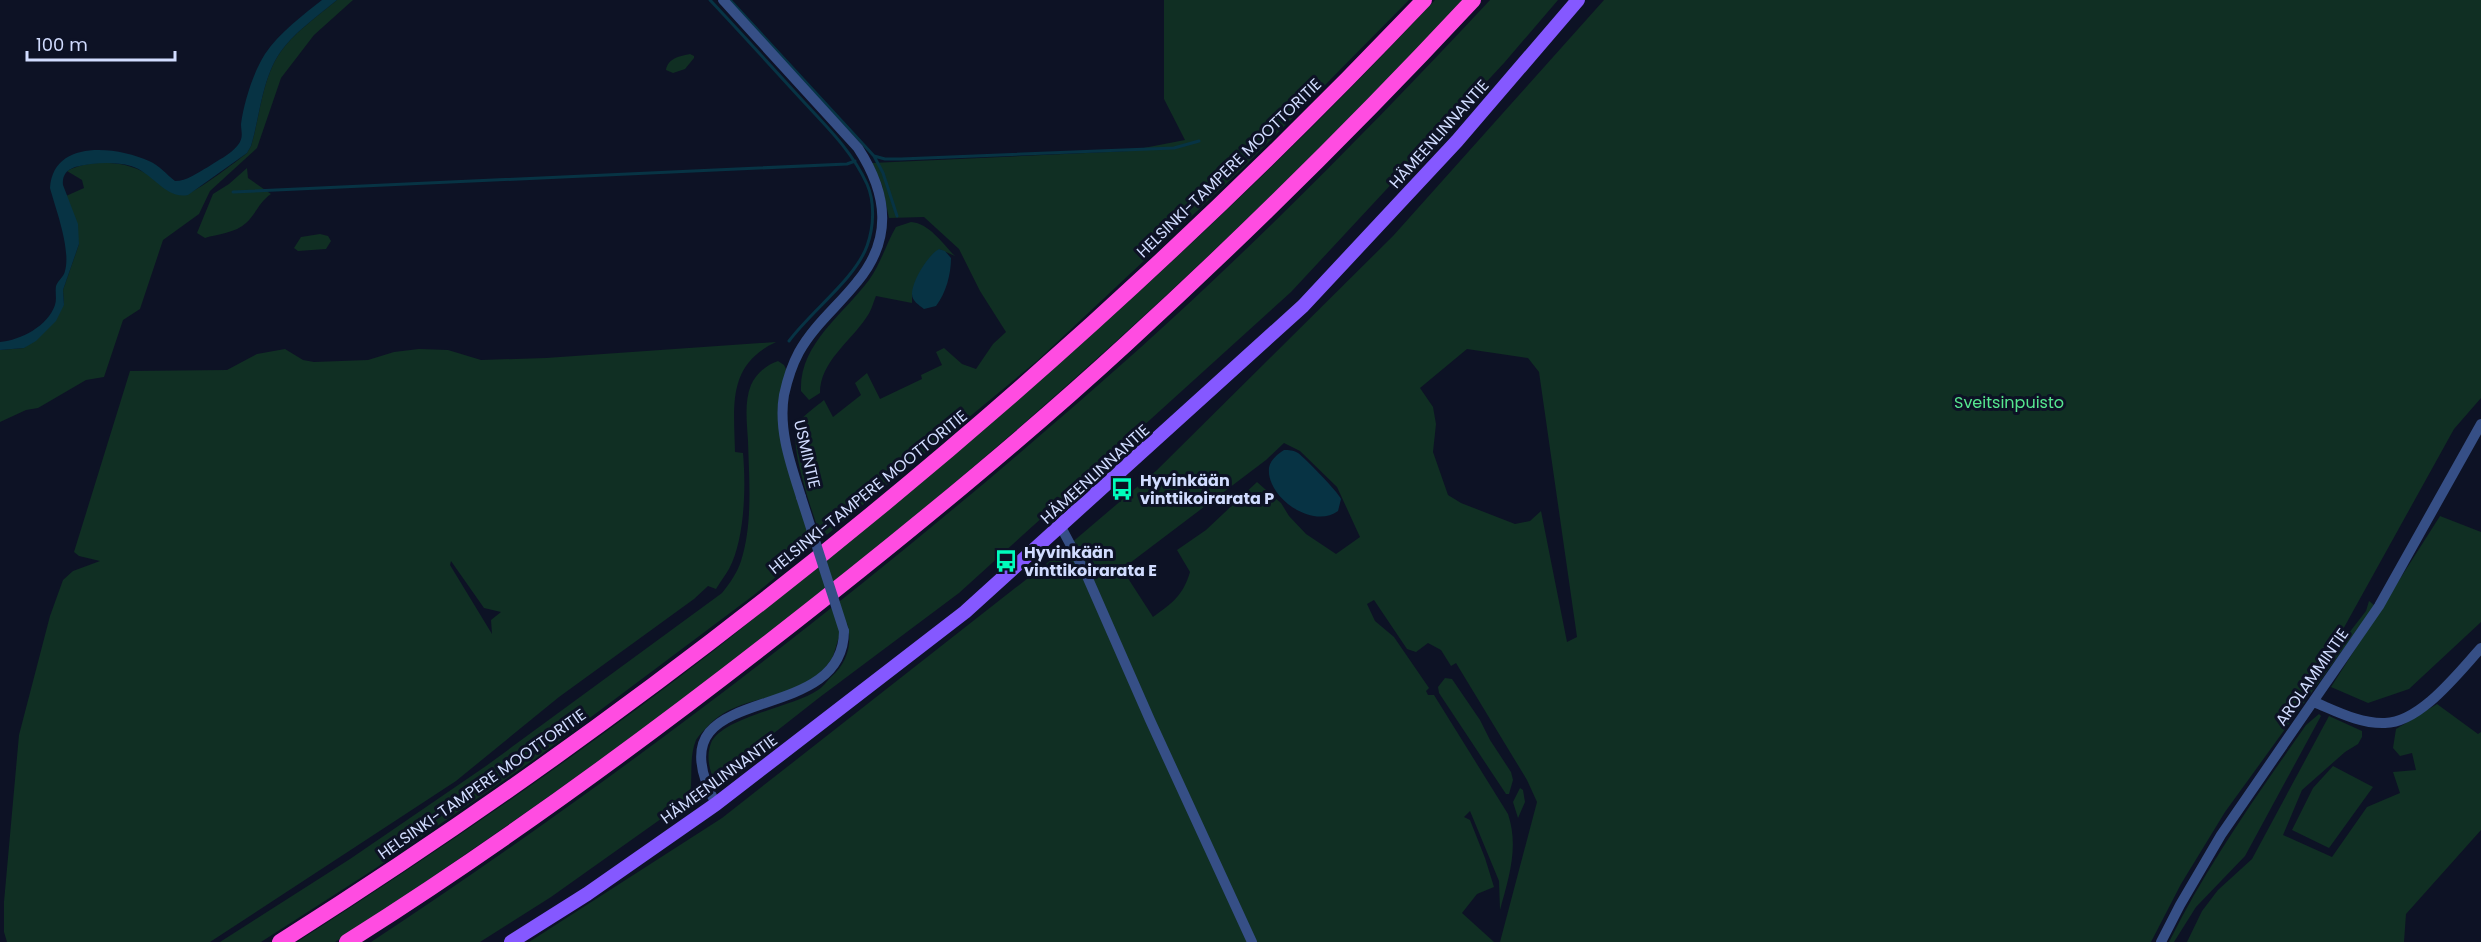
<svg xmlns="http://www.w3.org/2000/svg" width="2481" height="942" viewBox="0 0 2481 942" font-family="Poppins,sans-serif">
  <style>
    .green { fill: #102f23; fill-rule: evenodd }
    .water { fill: #073344 }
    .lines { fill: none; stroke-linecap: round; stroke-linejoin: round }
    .stream { stroke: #073344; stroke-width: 3 }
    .minor { stroke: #364f86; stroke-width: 10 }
    .major { stroke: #8558ff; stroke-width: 14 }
    .highway { stroke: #ff4ce1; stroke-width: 16 }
    .minor-bridge { stroke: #364f86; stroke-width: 10 }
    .labels { text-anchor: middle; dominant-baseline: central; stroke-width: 6; stroke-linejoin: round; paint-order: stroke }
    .street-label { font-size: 16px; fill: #d1dcff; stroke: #0d1225 }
    .park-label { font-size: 16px; fill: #56e68f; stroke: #0d1225 }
    .poi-label { font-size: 16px; font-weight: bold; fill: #d1dcff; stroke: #0d1225; text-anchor: start }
  </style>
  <rect width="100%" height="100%" fill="#0d1225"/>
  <!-- green -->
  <path class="green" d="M337,0H353L314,35L281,78L257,148L210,191L199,214L163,240L140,309L123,320L104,377L86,380L38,408L26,410L0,422V350L24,348L64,305L63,290L79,244L66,196L84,188L82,180L67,171C89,159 125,160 147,174C160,182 169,196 186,194C195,193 237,161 247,153L251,146C261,113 262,73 285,46C299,29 320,14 337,0Z
    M1164,0H1409L1242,169L1037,361L754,595L535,759L373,870L261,942H220L350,859L486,766L722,593C730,583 737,573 741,561C753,524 749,479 748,441C747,423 744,402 751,385C756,374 766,365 778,361L784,365L786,369L778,420L809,536L818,529C811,508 789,445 797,426C801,416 816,407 824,400L833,417L861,395L855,383L867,373L880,399L922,379L921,375L942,365L936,352L944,348L962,364L976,369L993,344L1006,332L980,291L959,249L924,217L889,218L882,185L872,163L1128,151L1185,140L1164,99Z
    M1435,0H1464C1269,207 1059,401 837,580C688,700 531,811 372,918L335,942H297C439,851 579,755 712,652C753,620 792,586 833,553C1046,382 1249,199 1435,0Z
    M1490,0H1558L1504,63L1291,292L959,593L820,697L723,773L712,775C708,764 707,754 711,743C723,717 793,707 818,690C823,687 827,681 831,677C847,663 853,644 847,623C838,633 838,643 833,656C830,663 819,675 812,679C780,702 736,696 708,726C704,730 699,735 696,740C688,760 694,779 689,799L551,897L480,942H371C642,763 898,564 1140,348C1262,238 1378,120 1490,0Z
    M1604,0H2481V398L2454,429L2321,669L2366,611L2369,601L2374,605L2370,612L2225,812L2181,884L2151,942H1500L1537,802L1527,780L1456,663L1451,666L1441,650L1428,643L1416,652L1407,649L1374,600L1367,604L1375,621L1394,637L1429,688L1426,691L1428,695H1434L1508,814C1519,847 1509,877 1500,910L1499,881L1470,811L1464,817L1470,820L1485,858L1494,887L1477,894L1462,913L1494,942H529L722,818L1056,556L1157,470L1393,236ZM1467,349L1528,358L1539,372L1577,637L1567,642L1541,511L1530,521L1515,524L1461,503L1448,495L1433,452L1436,424L1433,407L1420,388ZM1284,443L1300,451L1337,487L1360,537L1336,554L1306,534L1289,516L1281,503L1257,482L1206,530L1177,550L1190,572C1183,596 1172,603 1153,617L1122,569L1266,460Z
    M690,54L694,56V58L685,69L673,73L666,70C668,58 680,56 690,54Z
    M247,168L248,178L271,194C259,202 256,214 246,223C236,233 217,234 205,238L197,233L213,194L229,184Z
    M911,222C929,223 943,244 955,256L939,249L912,295V303L876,296C873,303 871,312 866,318C850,342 820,362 820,393L809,400L801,391C799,344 843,315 869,280C881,263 886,244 896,227Z
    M320,234L328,236L331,241L326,249L298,251L294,248L301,237Z
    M776,342C727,365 734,405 735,452L743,453C746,486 745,539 729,569C725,576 720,582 716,589L708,586L694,599L559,697L456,781L210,942H7L4,932V902L19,735L50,616L63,580L73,571L100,561L79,556L74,552L130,371L227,370L257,354L285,349L303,360L314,362L368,360L394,352L419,349L448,350L481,360L546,358ZM451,561L484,608L501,612L491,620L492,634L450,565Z
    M2440,516L2481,532V622L2409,689L2368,703L2331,687Z
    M1445,678L1452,679L1480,720L1490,740L1511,772L1513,780L1509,794H1506L1439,693L1438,687Z
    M2437,704L2478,734L2481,732V830L2406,914L2404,942H2187L2202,911L2218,890L2252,859L2329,716L2362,731V737L2358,744L2345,752L2302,790L2283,835L2332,857L2367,807L2400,793L2393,772L2416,770L2412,753L2400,756L2393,748L2396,729Z
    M2319,714L2321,716L2245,856L2196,907L2174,942H2169C2207,865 2257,795 2306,725Z
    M2333,766L2373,787L2329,848L2292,830L2313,788Z
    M1520,788L1523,790L1525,802L1518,818L1513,802Z"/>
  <!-- water -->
  <path class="water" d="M322,0H337C320,14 299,29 285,46C262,73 261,113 251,146L247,153L188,195C166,200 152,172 131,166C113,161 93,163 75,167C66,170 62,176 63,185L78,224L79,244L63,290L64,305L56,321L36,341L24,348L0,350V342C21,340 48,326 55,305C57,299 55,293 56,286C58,280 64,277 65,271C71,249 56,210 50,188C53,139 116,146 149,161C159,165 167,175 175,181C187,181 197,173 208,167C218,160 230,155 238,145C244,137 241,132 241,124C244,102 253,73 265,54C279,33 303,15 322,0Z
    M939,249L945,251L951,258C951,274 946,293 936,306L924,309C919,305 912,301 912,294C912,281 928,255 939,249Z
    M1284,450C1289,450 1293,450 1298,453C1304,457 1339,493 1341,499L1338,511C1313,530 1266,497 1269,468C1270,460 1278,454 1284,450Z"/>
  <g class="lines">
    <!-- stream -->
    <path class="stream" d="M710,0C741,33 772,67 803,101C827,127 852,151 867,184C875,202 874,227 867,246C855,279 811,311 789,341
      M730,0L874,156L883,173L897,216
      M874,156L885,159H901L1174,148L1199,141
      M233,192L847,164L855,161"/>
    <!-- minor -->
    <path class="minor" d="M723,0L858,148C888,194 893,239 857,282C838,306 814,325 799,352C792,365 787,381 784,395C778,430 791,465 801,497
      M1061,527L1086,574L1150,720L1252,942
      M2314,702C2336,711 2360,724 2385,723C2421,722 2458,673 2481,648
      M716,804C646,674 843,733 844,631
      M2161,942L2180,905L2221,835L2379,606L2481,424"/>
    <!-- major -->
    <path class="major" d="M511,942L587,894L716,804L965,612L1303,306L1457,141L1578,0"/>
    <!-- highway -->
    <path class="highway" d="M280,942C699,677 1082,359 1424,0
      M347,942C493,850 633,748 769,642C891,547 1012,449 1126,344C1246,234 1362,119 1473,0"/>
    <!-- minor-bridge -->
    <path class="minor-bridge" d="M801,497L844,631"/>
  </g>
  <!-- icons -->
  <defs>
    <g id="bus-bare" transform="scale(1.8)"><path d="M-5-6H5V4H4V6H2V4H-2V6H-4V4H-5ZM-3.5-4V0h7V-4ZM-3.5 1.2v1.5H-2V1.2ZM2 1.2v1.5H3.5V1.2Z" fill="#00fcbc" stroke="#0d1225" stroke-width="2.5" paint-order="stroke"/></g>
  </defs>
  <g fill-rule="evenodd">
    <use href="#bus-bare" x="1122" y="489"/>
    <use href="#bus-bare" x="1006" y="561"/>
  </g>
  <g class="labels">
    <!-- street labels -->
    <g class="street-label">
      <text transform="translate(1439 134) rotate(-48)">HÄMEENLINNANTIE</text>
      <text transform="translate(1229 168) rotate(-44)">HELSINKI-TAMPERE MOOTTORITIE</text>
      <text transform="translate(807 454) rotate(77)">USMINTIE</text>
      <text transform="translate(1095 474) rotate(-42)">HÄMEENLINNANTIE</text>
      <text transform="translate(868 492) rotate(-39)">HELSINKI-TAMPERE MOOTTORITIE</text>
      <text transform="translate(2312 677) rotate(-55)">AROLAMMINTIE</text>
      <text transform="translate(719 779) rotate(-36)">HÄMEENLINNANTIE</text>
      <text transform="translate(482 784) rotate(-35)">HELSINKI-TAMPERE MOOTTORITIE</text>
    </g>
    <!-- park labels -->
    <g class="park-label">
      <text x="2009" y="402">Sveitsinpuisto</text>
    </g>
    <!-- poi labels -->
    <g class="poi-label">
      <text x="1140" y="480">Hyvinkään<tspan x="1140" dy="18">vinttikoirarata P</tspan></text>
      <text x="1024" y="552">Hyvinkään<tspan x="1024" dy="18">vinttikoirarata E</tspan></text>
    </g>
  </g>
  <!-- scale -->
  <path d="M27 51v9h148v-9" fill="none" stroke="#d1dcff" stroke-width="3"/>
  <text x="36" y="51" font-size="18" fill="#d1dcff" stroke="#0d1225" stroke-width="4.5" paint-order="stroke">100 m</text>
</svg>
